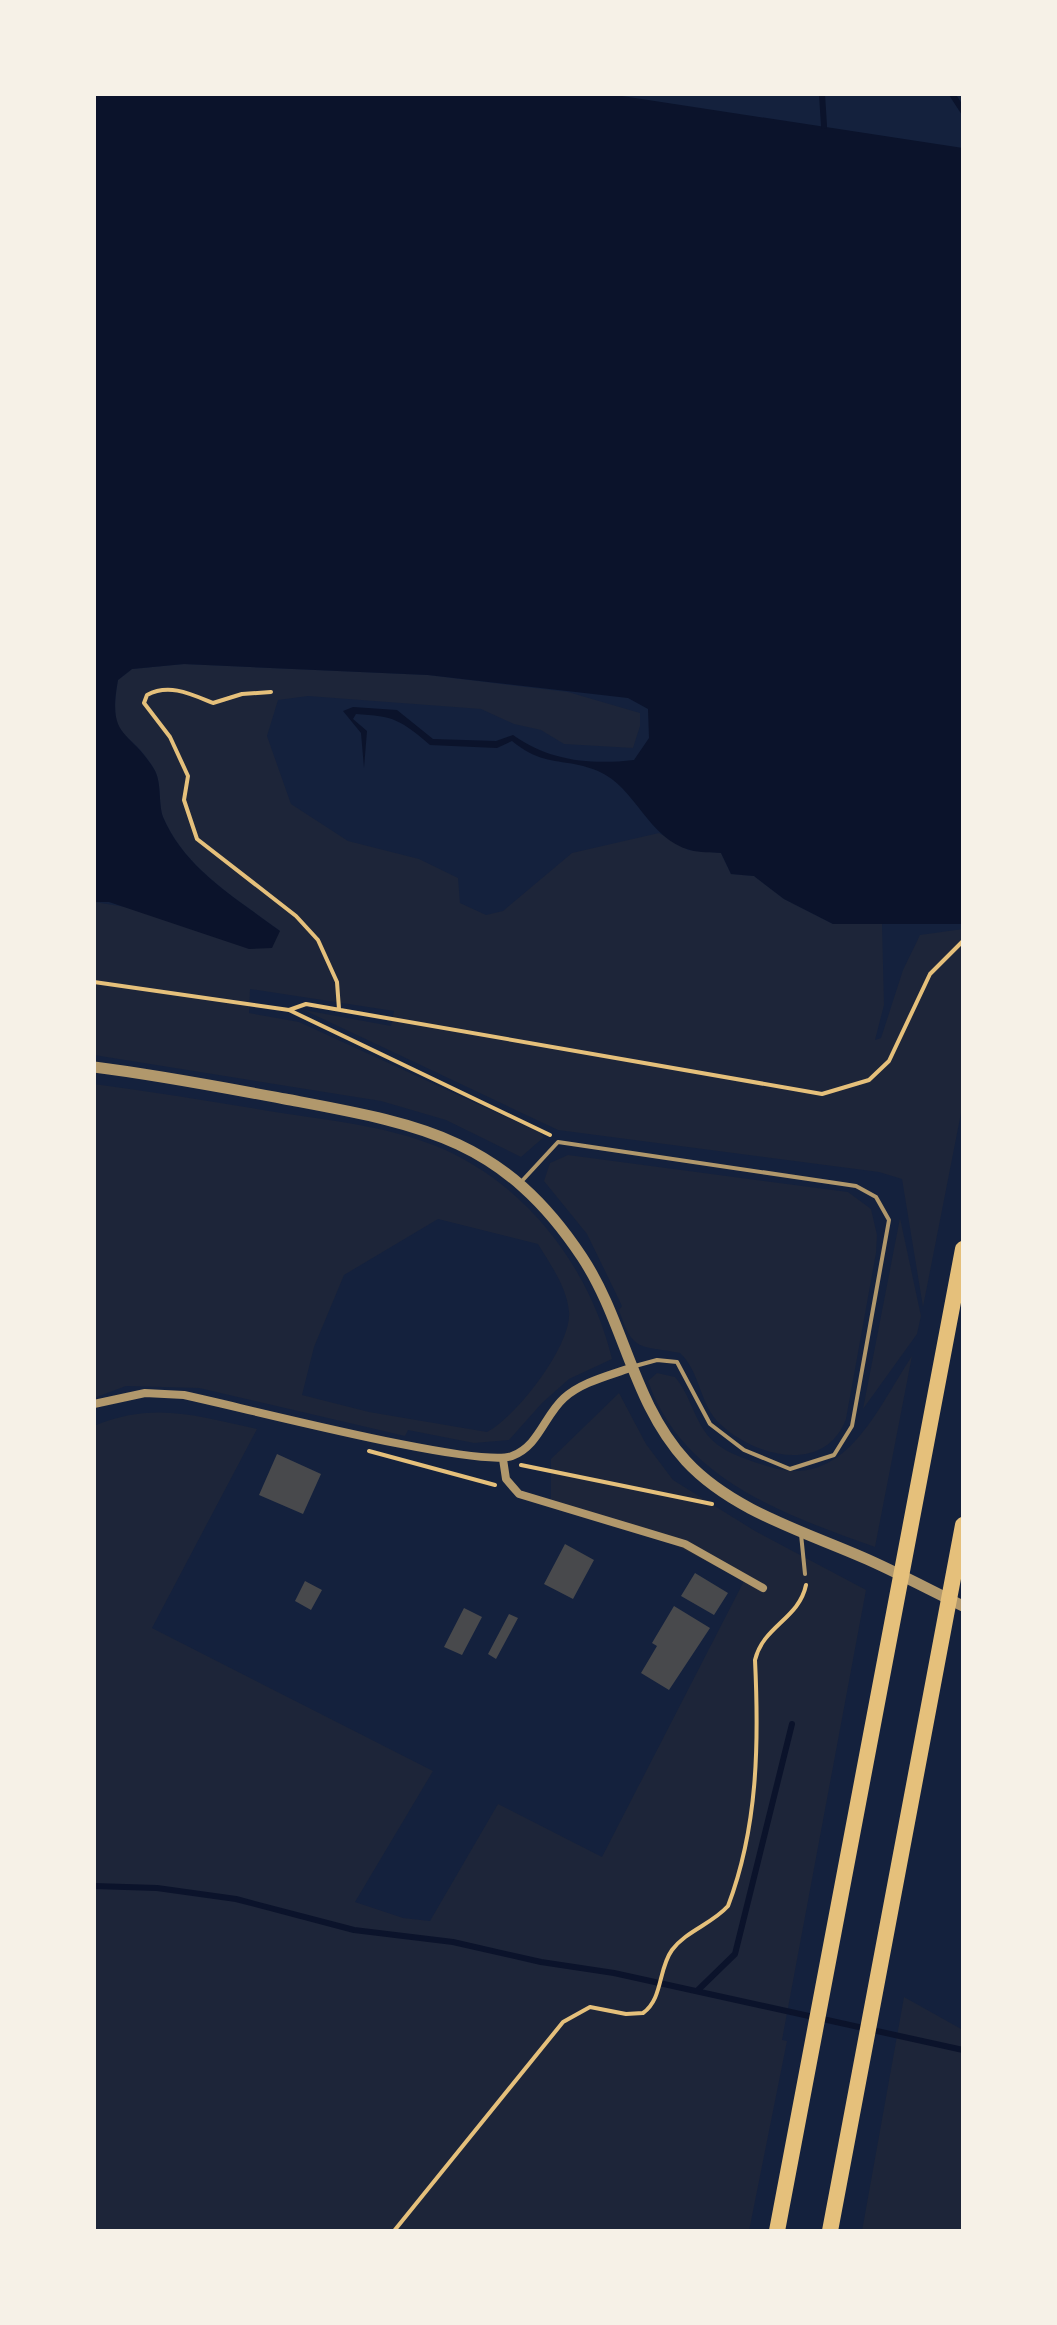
<svg xmlns="http://www.w3.org/2000/svg" width="1057" height="2325" viewBox="0 0 1057 2325" font-family="'Roboto Serif',serif">
  <style>
    .green { fill: #1d2539; fill-rule: evenodd }
    .water { fill: #0b132b }
    .lines { fill: none; stroke-linecap: round; stroke-linejoin: round }
    .stream { stroke: #0b132b; stroke-width: 6 }
    .building { fill: #48494c }
    .path { stroke: #e5c07b; stroke-width: 4 }
    .service { stroke: #b1986c; stroke-width: 4 }
    .minor { stroke: #b1986c; stroke-width: 8 }
    .tertiary { stroke: #b1986c; stroke-width: 11 }
    .motorway { stroke: #e5c07b; stroke-width: 16 }
  </style>
  <rect width="100%" height="100%" fill="#14213d"/>
  <!-- green -->
  <path class="green" d="M184,664L428,675L568,692L640,713V726L633,748L564,744L541,730L514,724L481,709L308,696L278,700L267,736L291,804L348,841L419,859L458,878L460,903L486,915L503,911L572,853L659,833L688,850L721,853L731,874L754,876L784,899L833,924H882L884,1005L875,1040L881,1038L903,970L920,935L963,929V1103L923,1307L902,1179L879,1172L558,1130L304,1010L391,1026L394,1011L250,989L249,1013L299,1022L539,1132L544,1137L521,1157L446,1120L381,1101L94,1055V902L280,931C236,898 185,869 163,817C158,803 162,782 154,769C129,726 107,744 118,680L132,669Z
    M94,1084C155,1092 215,1102 275,1112C328,1120 386,1126 436,1146C525,1182 590,1267 612,1359L569,1379L542,1403L509,1440L474,1443L408,1430L405,1436L199,1388L126,1386L94,1398ZM438,1219L538,1244C550,1264 567,1287 569,1312C572,1345 516,1417 487,1432L369,1412L302,1395L314,1347L344,1275Z
    M568,1155L848,1192L871,1209L877,1235L876,1253L846,1419C825,1475 755,1457 720,1424C699,1404 701,1373 680,1353C640,1345 633,1353 619,1310L622,1306L587,1234L544,1181L550,1163Z
    M900,1218L921,1316L917,1334L863,1409Z
    M912,1356L875,1547C786,1515 682,1480 648,1381L657,1373L675,1377C691,1395 694,1422 712,1440C727,1454 748,1460 767,1466C845,1492 876,1410 912,1356Z
    M619,1393L646,1444L673,1480L755,1531L866,1590L782,2040L787,2041L749,2231H94V1426C153,1401 197,1416 257,1429L152,1628L433,1771L355,1902L403,1918L430,1921L498,1804L602,1857L744,1581L644,1529L551,1504V1459Z
    M904,1997L963,2030V2231H862Z"/>
  <!-- water -->
  <path class="water" d="M94,94H609L963,148V924H833L784,899L754,876L731,874L721,853C711,852 700,853 690,850C648,839 636,787 598,771C564,757 545,768 512,741L497,748L430,745C401,720 394,716 356,714L353,719L367,731L364,768L361,733L343,711L353,707L397,710L433,739L496,741L513,735C549,761 591,765 634,760L649,738L648,709L628,698L428,675L184,664L132,669L118,680C107,740 129,728 154,769C162,782 158,802 163,817C185,869 236,898 280,931L272,948L249,949L109,902H94Z"/>
  <g class="lines">
    <!-- stream -->
    <path class="stream" d="M822,94L824,126
      M952,94L963,111
      M94,1886L157,1888L236,1899L354,1930L453,1942L541,1962L614,1973L963,2050
      M697,1991L735,1954L792,1724"/>
  </g>
  <!-- building -->
  <path class="building" d="M277,1454L321,1474L303,1514L259,1495Z
    M565,1544L594,1560L573,1599L544,1584Z
    M695,1573L728,1593L714,1615L681,1596Z
    M305,1581L322,1590L311,1610L295,1601Z
    M674,1606L710,1628L669,1690L641,1673L657,1646L652,1643Z
    M464,1608L482,1617L462,1655L444,1647Z
    M509,1614L518,1618L496,1659L488,1654Z"/>
  <g class="lines">
    <!-- path -->
    <path class="path" d="M271,692L242,694L213,703C191,694 169,683 147,695L144,703L170,737L188,776L184,800L197,839L296,916L318,940L337,982L339,1009
      M94,982L289,1010L550,1135
      M289,1010L306,1004L822,1094L869,1080L889,1061L930,974L963,941
      M369,1451L495,1485
      M521,1465L712,1504
      M394,2231L563,2022L590,2007L626,2014L643,2013C663,1999 658,1969 672,1950C686,1931 712,1924 728,1906C758,1827 759,1743 755,1660C763,1626 799,1619 806,1585"/>
    <!-- service -->
    <path class="service" d="M521,1182L558,1142L856,1186L876,1197L889,1220L852,1426L834,1455L790,1469L744,1450L710,1424L677,1362L657,1360L635,1366
      M801,1534L805,1574"/>
    <!-- minor -->
    <path class="minor" d="M94,1404L145,1393L184,1395C237,1406 478,1469 512,1456C539,1446 544,1416 564,1398C582,1382 608,1376 630,1368
      M503,1459L506,1479L519,1494L685,1544L763,1588"/>
    <!-- tertiary -->
    <path class="tertiary" d="M94,1067C158,1075 221,1087 285,1099C417,1124 502,1136 582,1257C625,1322 632,1402 686,1461C733,1512 809,1533 871,1561C902,1575 932,1591 963,1606"/>
    <!-- motorway -->
    <path class="motorway" d="M777,2231L963,1249
      M830,2231L963,1525"/>
  </g>
  <!-- border -->
  <rect width="1057" height="2325" fill="none" stroke="#f6f1e7" stroke-width="192"/>
</svg>
